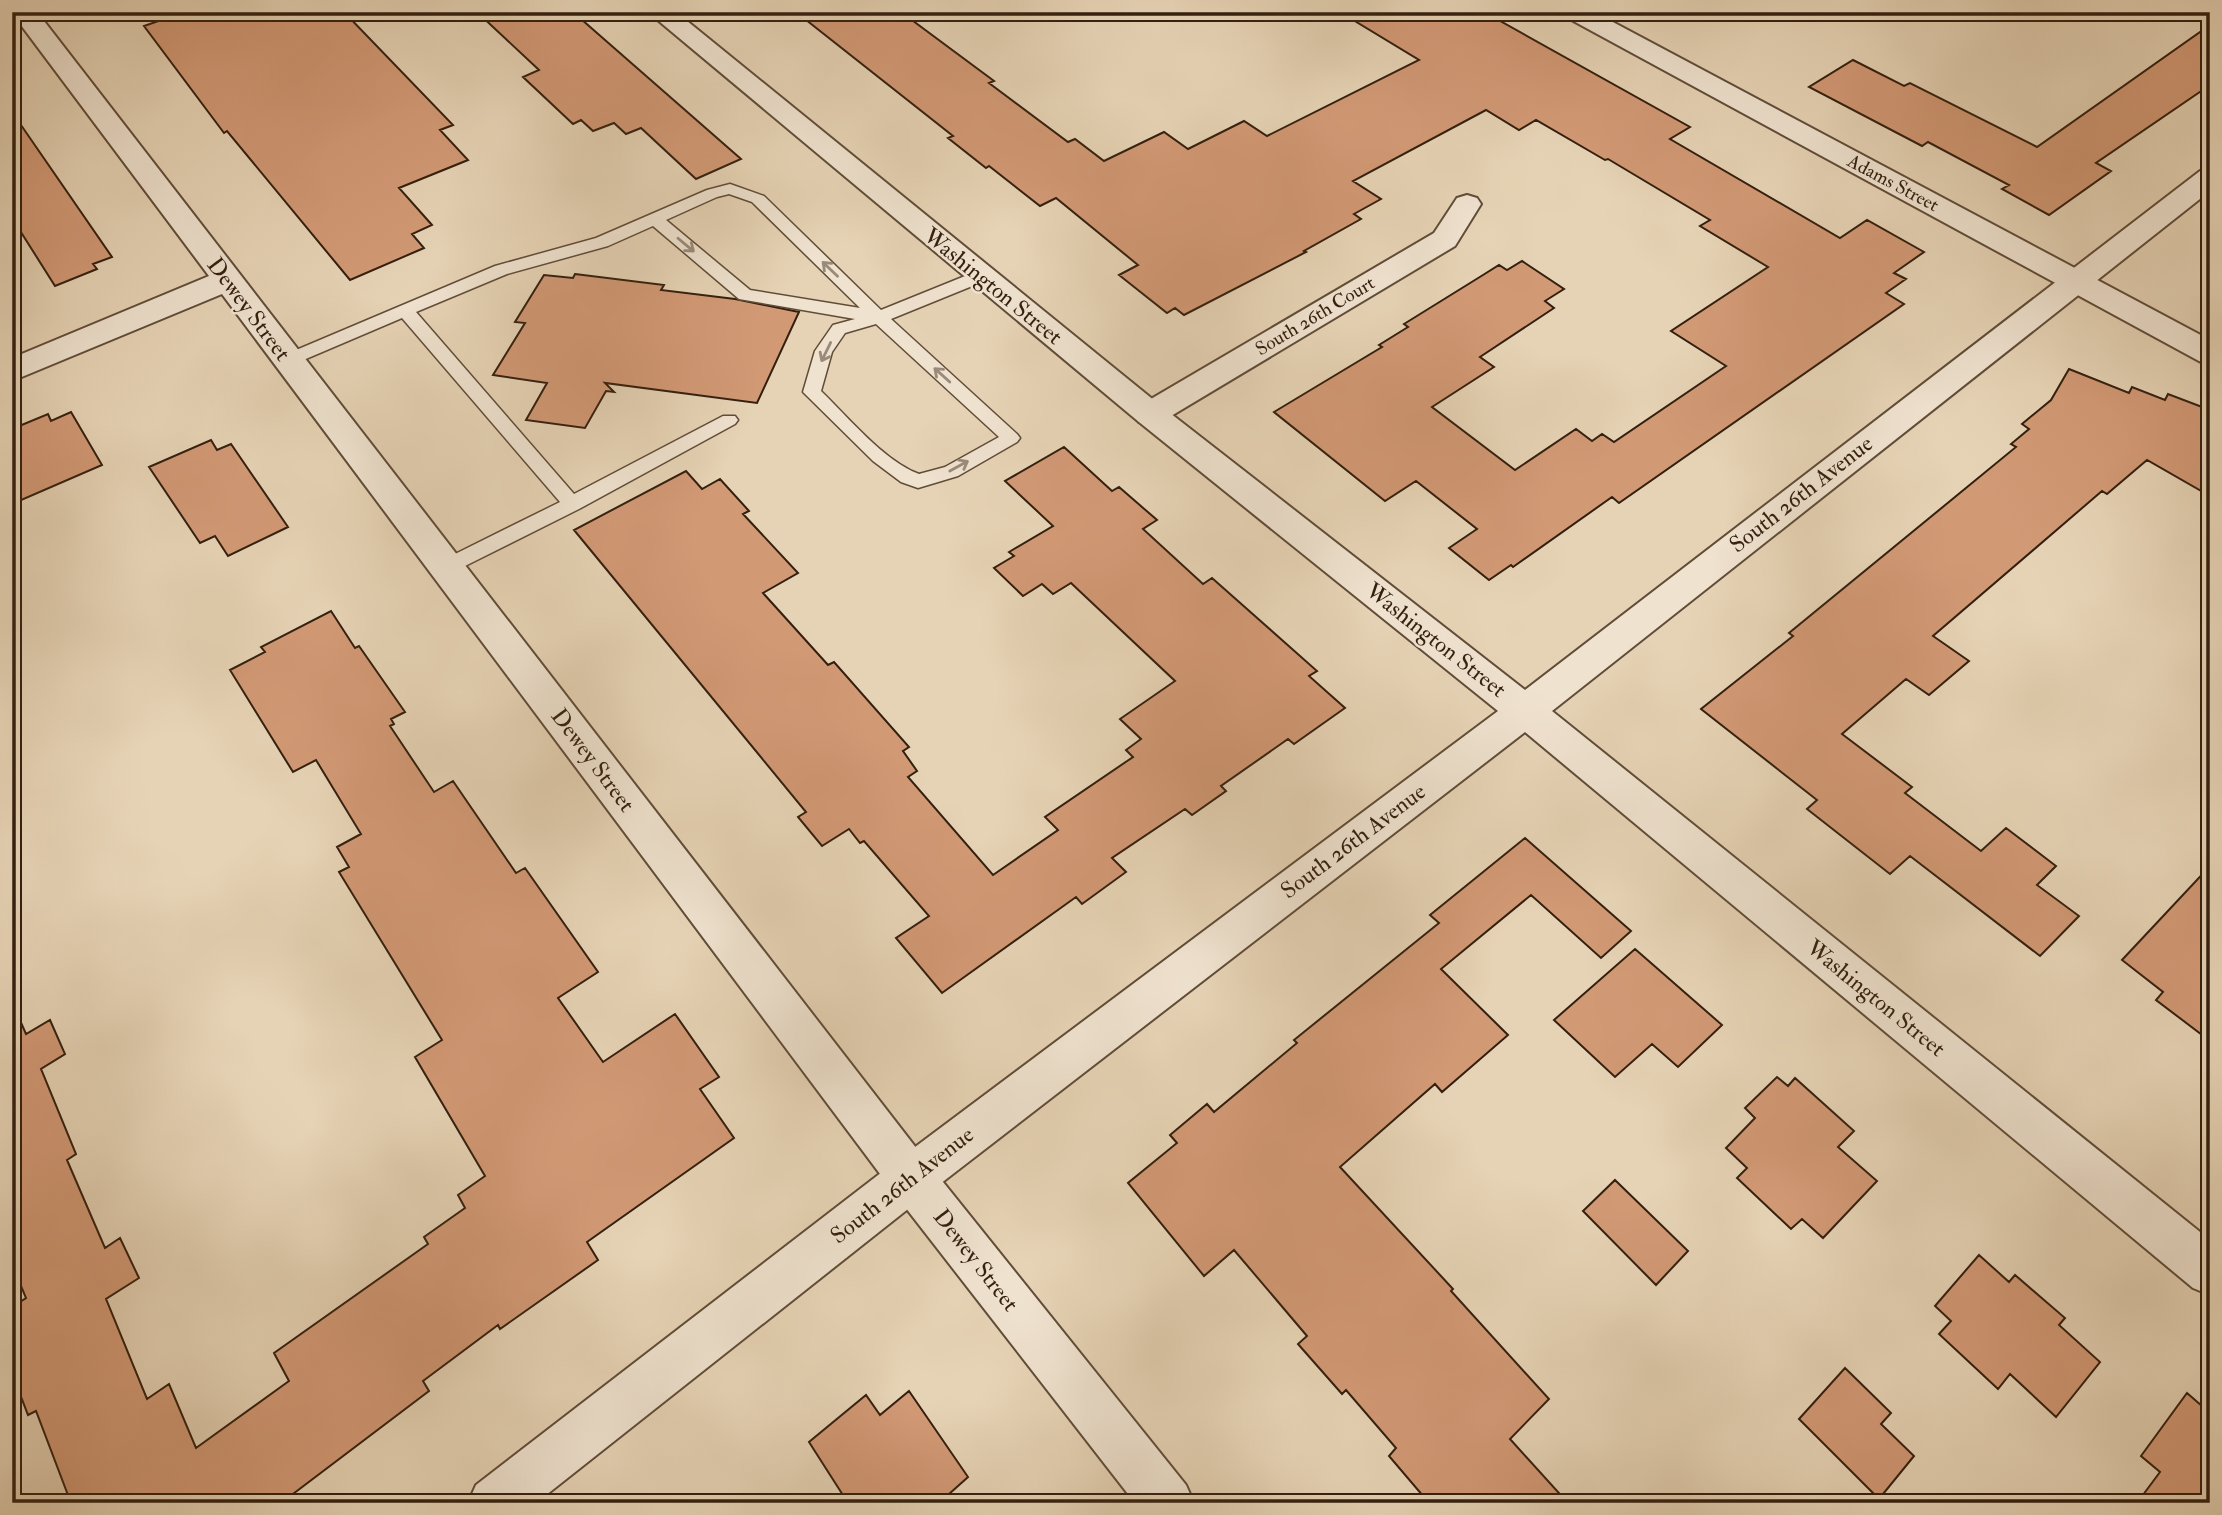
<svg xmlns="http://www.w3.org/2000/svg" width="2222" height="1515" viewBox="0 0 2222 1515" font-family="'IM FELL Double Pica',serif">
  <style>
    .building { fill: #d29975; stroke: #331f0f; stroke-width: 2 }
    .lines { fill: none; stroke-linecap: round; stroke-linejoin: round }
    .service-casing { stroke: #604c38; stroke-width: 3 }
    .minor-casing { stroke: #604c38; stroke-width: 4 }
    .tertiary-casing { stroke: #604c38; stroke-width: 4 }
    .service { fill: #efe2cf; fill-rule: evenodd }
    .minor { fill: #efe2cf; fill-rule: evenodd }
    .tertiary { fill: #efe2cf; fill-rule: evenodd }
    .oneway { stroke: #9a8a79 }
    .labels { text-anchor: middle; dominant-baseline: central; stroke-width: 5; stroke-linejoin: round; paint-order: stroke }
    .far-street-label { font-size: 19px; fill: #331f0f; stroke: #efe2cf }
    .street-label { font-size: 23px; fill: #331f0f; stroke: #efe2cf }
  </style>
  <rect width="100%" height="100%" fill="#e6d3b5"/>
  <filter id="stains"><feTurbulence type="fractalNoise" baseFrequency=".00286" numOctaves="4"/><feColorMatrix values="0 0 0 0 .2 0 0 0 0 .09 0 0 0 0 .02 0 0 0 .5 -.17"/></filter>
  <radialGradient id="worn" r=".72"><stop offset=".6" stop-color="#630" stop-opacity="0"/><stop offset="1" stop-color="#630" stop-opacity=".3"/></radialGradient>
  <!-- building -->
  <path class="building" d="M184,12H344L453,125L440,130L468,160L399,188L432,225L412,234L424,248L350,280L227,131L224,133L144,26Z
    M477,12H573L741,159L696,179L641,128L626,134L614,123L593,131L581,120L573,124L523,77L539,70Z
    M796,12H901L994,81L989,83L1068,142L1075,139L1104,161L1164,132L1188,149L1244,121L1267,136L1419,60L1340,12H1484L1690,127L1670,139L1840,238L1867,220L1924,252L1894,273L1906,279L1886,293L1904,304L1619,503L1612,497L1513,567L1511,565L1489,580L1449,548L1477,529L1416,481L1385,501L1274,412L1382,347L1379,345L1408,327L1404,324L1483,275L1499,265L1507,270L1522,261L1564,289L1545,301L1554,308L1480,357L1494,367L1432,407L1515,470L1576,429L1592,441L1602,434L1614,442L1726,366L1671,331L1768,267L1700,226L1710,220L1608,159L1605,160L1536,120L1519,130L1486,110L1353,181L1381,199L1354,214L1361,219L1304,251L1306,252L1184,315L1175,308L1167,313L1119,275L1138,265L1056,198L1040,206L989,166L986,168L948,138L953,136Z
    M2210,25V85L2096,163L2111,171L2049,215L2002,189L2009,185L1928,142L1922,146L1809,87L1853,60L1904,86L1910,83L2037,147Z
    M12,112L112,257L93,264L97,269L55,286L12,218Z
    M575,274L664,285L661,290L735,299L799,312L757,403L605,383L614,392L606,391L585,428L526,420L547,383L493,375L525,323L515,322L544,275L573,278Z
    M2069,369L2129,393L2132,387L2165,400L2168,394L2210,410V496L2147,460L2107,494L2102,491L1933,636L1969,661L1929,695L1906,679L1842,734L1912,787L1905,793L1981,851L2006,828L2056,866L2037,885L2079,916L2040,956L1910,856L1890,874L1807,809L1817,800L1701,709L1793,636L1789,633L2016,447L2011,444L2029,429L2022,424L2051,400Z
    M71,412L102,465L12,504V429L48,414L51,421Z
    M211,440L217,450L231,444L288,527L228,556L215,536L200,543L149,467Z
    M1064,447L1112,491L1119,487L1157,520L1143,529L1203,584L1212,578L1317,671L1309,676L1345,708L1294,744L1288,739L1221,786L1226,791L1192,815L1185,809L1112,858L1126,872L1082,904L1076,897L942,993L896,938L929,916L864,841L860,843L849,829L822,846L798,817L806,812L574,530L686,471L702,489L720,479L749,511L743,514L798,573L763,593L828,665L834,662L909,747L903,751L917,771L908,777L993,875L1058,830L1045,817L1133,757L1126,750L1141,739L1120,719L1175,681L1071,583L1053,594L1042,584L1023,596L994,568L1014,556L1009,552L1053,526L1005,481Z
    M331,611L355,648L359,646L405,712L391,719L394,724L390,726L434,792L453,781L516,873L525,868L598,972L558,998L603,1062L675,1014L719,1077L700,1089L734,1138L587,1242L598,1260L500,1329L498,1325L423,1381L429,1391L281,1503H71L36,1411L28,1415L12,1373V1307L26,1298L12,1264V1002L26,1034L50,1020L65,1054L41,1069L76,1154L67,1160L105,1248L120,1238L139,1278L106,1299L147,1399L169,1384L196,1448L289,1381L274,1353L428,1244L424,1237L465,1208L458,1195L485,1176L415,1057L442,1040L339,872L349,867L337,847L361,834L316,760L293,772L230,670L265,652L261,647Z
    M1525,838L1631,931L1601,958L1531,895L1441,969L1508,1035L1442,1092L1435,1084L1340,1167L1453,1289L1451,1291L1549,1399L1510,1439L1568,1503H1429L1389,1456L1396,1448L1346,1390L1342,1394L1298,1344L1307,1336L1234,1250L1204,1276L1128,1183L1177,1143L1170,1135L1207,1104L1214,1112L1297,1043L1294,1040L1439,923L1430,915Z
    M2210,866V1041L2156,1000L2163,992L2122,960Z
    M1635,949L1722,1025L1678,1067L1652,1044L1615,1077L1554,1020Z
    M1777,1077L1788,1086L1795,1078L1854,1131L1838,1147L1877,1181L1823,1238L1802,1219L1791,1229L1737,1178L1747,1168L1726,1148L1755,1118L1745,1108Z
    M1615,1180L1688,1251L1656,1285L1583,1211Z
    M1979,1255L2009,1282L2015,1275L2065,1318L2059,1325L2100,1362L2056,1417L2010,1374L1998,1389L1939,1334L1951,1321L1935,1306Z
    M1845,1368L1891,1413L1881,1424L1914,1456L1879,1499L1799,1419Z
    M909,1391L968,1477L939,1503H848L809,1442L866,1395L880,1415Z
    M2187,1393L2210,1413V1503H2137L2160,1472L2141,1456Z"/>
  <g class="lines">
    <!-- service casing -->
    <g class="service-casing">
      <path id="service" d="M730,184L764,196L881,310L975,272H987L989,276L987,280L891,319L1017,434L1020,438L1017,442L958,476L918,488L901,482L873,461L803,392L815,351L833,325L855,319L739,299L653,226L608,246L507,274L416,312L574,494L723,416H735L738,420L735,424L579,509L453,572L446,574L439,572L436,567L439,562L560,502L402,318L294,364H282L279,360L282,356L495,266L596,238L707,190ZM729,194L752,202L860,308L750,290L666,220L717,197ZM876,324L999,437L945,467L919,474C884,461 848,417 821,391L832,352L845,333Z"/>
    </g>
    <!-- minor casing -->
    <g class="minor-casing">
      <path id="minor" d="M37,12L927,1162L1186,1485L1194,1503H1135L895,1194L222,294L12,381V358L209,276L12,13Z
        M1563,12H1594L2210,340V365L2199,361L1566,17Z
        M1467,195L1477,198L1481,204L1455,246L1161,422L1150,425L1139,422L1134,414L1139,406L1434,233L1457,198Z"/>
    </g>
    <!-- tertiary casing -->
    <g class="tertiary-casing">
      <path id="tertiary" d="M648,12H676L1161,406L1525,690L2200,171L2210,169V191L1552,711L2210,1240V1295L2193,1288L1525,732L927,1194L536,1503H468L476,1485L895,1162L1498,711L1139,422Z"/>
    </g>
    <!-- service -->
    <use href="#service" class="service"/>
    <!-- minor -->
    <use href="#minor" class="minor"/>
    <!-- tertiary -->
    <use href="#tertiary" class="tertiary"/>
  </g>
  <!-- one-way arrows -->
  <defs><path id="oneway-shaft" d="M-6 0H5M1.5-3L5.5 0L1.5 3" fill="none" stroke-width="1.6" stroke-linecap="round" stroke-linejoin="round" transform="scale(1.75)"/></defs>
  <g class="oneway">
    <use href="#oneway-shaft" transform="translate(686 245) rotate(40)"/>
    <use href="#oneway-shaft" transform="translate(830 269) rotate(-136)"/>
    <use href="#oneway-shaft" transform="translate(826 352) rotate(116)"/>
    <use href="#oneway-shaft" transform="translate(942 375) rotate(-138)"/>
    <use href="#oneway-shaft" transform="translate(959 466) rotate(-29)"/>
  </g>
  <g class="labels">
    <!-- far-street labels -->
    <g class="far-street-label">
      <text transform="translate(1893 183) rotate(28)">Adams Street</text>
      <text transform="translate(1315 316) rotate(-31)">South 26th Court</text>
    </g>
    <!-- street labels -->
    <g class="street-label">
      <text transform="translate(993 286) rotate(39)">Washington Street</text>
      <text transform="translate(249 309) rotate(53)">Dewey Street</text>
      <text transform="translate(1801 494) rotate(-38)">South 26th Avenue</text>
      <text transform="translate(1436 640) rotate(38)">Washington Street</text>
      <text transform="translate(593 760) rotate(53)">Dewey Street</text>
      <text transform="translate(1353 841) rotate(-37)">South 26th Avenue</text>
      <text transform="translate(1876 998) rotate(39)">Washington Street</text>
      <text transform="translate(902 1185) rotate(-38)">South 26th Avenue</text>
      <text transform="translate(976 1260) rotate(52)">Dewey Street</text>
    </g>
  </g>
  <!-- margin -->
  <rect width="2222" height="1515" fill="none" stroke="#e6d3b5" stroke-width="42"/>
  <rect x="14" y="14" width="2194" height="1487" fill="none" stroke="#331f0f" stroke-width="3.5"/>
  <rect x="21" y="21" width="2180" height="1473" fill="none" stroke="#331f0f" stroke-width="2"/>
  <rect width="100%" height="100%" filter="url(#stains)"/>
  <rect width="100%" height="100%" fill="url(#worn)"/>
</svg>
